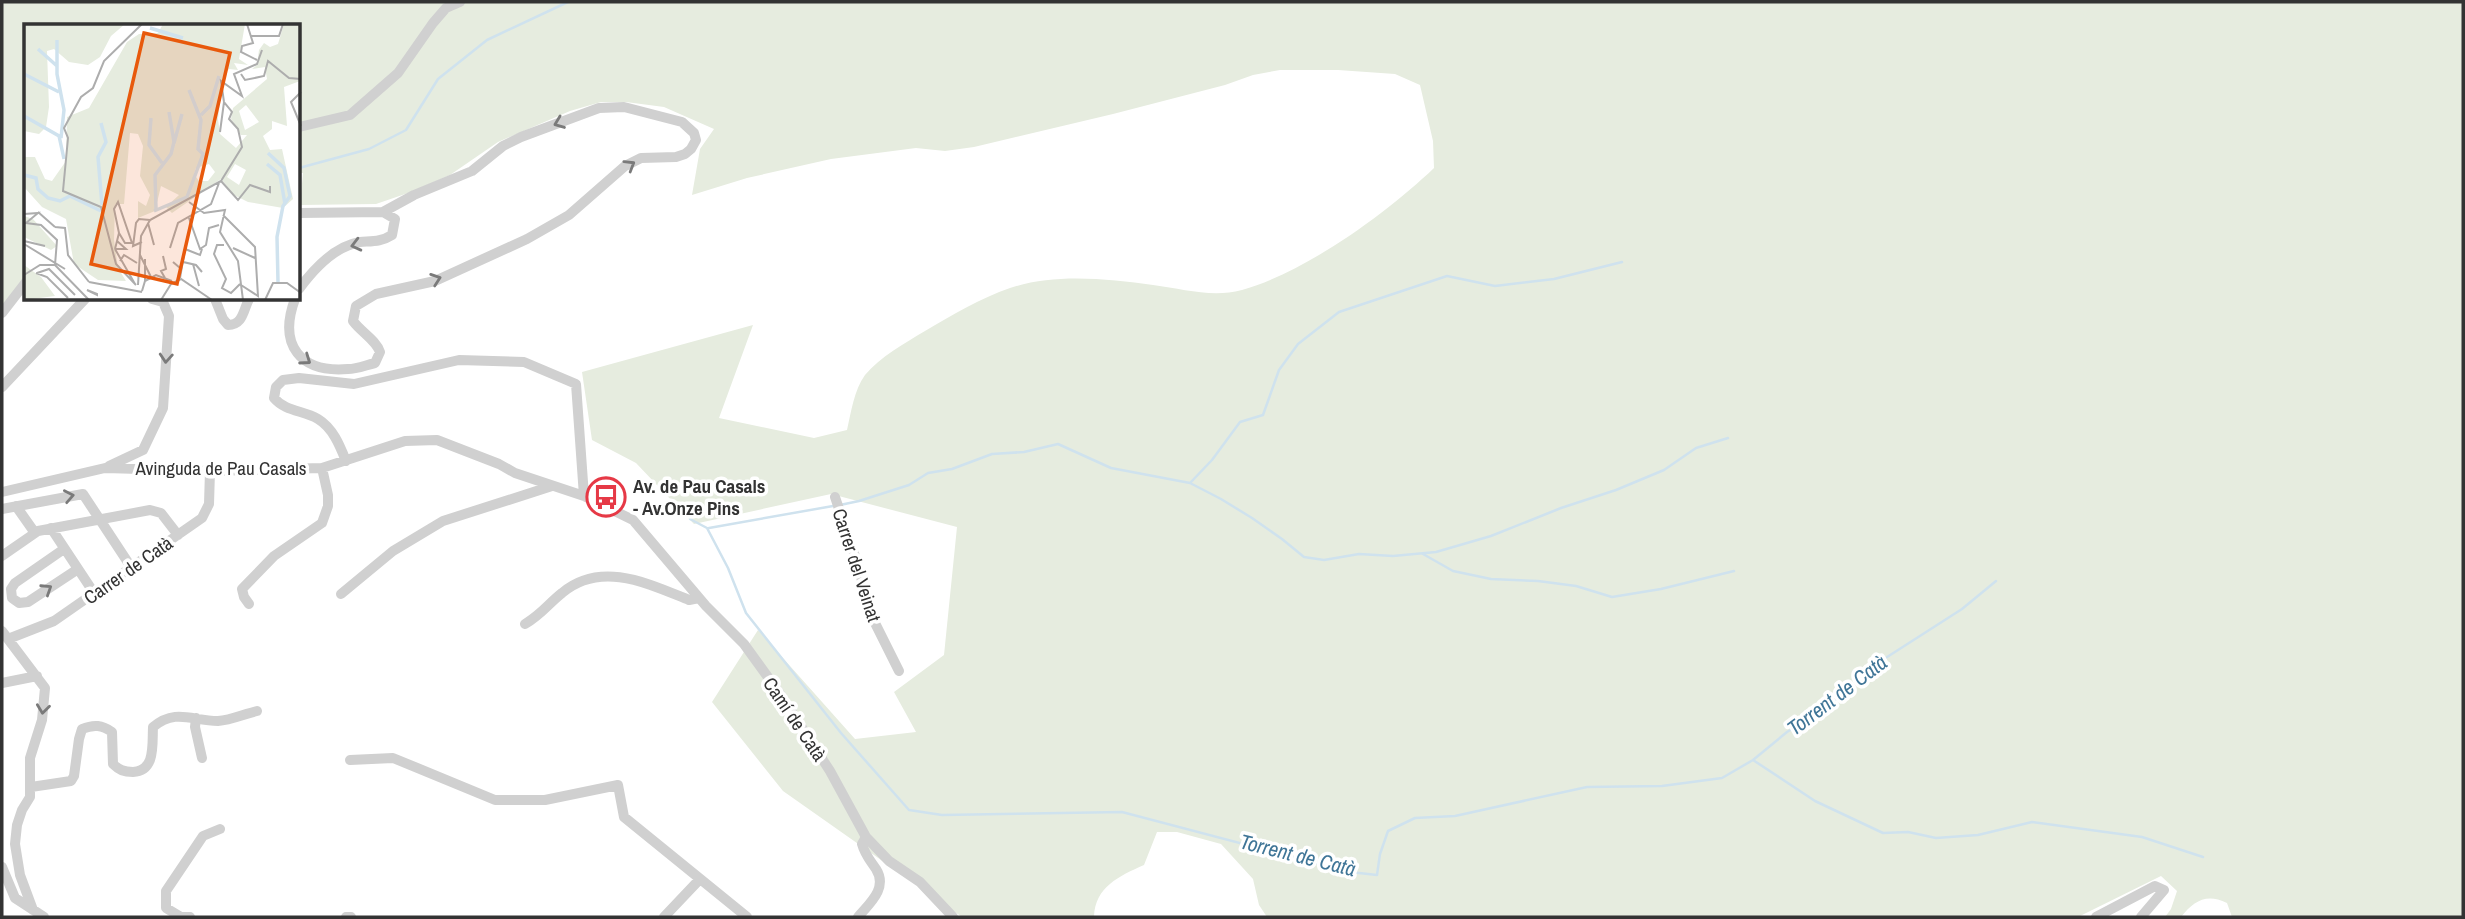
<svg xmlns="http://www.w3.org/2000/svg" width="2465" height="919" viewBox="0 0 2465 919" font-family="'Archivo Narrow',sans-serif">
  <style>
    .green { fill: #e6ecdf }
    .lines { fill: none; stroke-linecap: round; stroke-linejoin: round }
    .stream { stroke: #cfe2ee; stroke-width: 2.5 }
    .minor { stroke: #d0d0d0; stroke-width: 10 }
    .oneway { stroke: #7a7a7a }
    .labels { text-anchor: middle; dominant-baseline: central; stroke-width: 7; stroke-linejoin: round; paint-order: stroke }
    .street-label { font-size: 19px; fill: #333; stroke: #fff }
    .poi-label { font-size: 19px; font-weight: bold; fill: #333; stroke: #fff; text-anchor: start }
    .water-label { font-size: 21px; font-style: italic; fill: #3f7597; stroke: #fff }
    .inset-river { fill: none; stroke: #cfe2ee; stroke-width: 3.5 }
    .inset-road { fill: none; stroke: #adadad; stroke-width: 2 }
    .view { fill: #e8590c; fill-opacity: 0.15; stroke: #e8590c; stroke-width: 3.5 }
    .inset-edge { fill: none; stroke: #333; stroke-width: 3.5 }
  </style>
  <rect width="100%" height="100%" fill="#fff"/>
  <!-- green -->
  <path class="green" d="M2,2H2463V917H2232L2227,903C2206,893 2194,901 2181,917H2165L2171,909L2177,891L2161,876L2078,917H1267L1259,905L1253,879L1221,844L1177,832H1157L1144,865C1119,876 1095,887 1094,917H962L783,791L712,702L758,630L855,739L916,732L894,692L944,655L957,527L831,494L694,524L636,463L592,440L582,372L753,325L719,418L814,438L847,430C851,413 854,390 865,375C880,357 905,343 925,331C952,315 981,298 1010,288C1055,273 1108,279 1153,285C1184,289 1212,298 1242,290C1306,272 1387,213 1434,168L1433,141L1420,85L1395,74L1338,70H1280L1253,75L1225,85L1113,114L974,147L945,151L916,148L831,159L747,178L692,195L700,149L714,129L664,107L626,102H601L570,111L498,142L450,175L411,192L376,204L300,205L303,173H299V26H26V279L2,308Z"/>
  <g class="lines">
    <!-- stream -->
    <path class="stream" d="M299,168L369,149L406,130L438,79L487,40L568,2
      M1190,483L1212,460L1240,422L1263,415L1279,370L1298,344L1339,312L1447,276L1495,286L1554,279L1622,262
      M840,505L859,501L909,485L928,473L952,469L992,454L1024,452L1058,444L1111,468L1190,483L1221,499L1252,518L1282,539L1304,557L1324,560L1359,554L1393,556L1436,552L1491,536L1561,508L1616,490L1664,470L1696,448L1728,438
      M690,519L707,528L728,568L746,613L841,733L909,810L942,815L1122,812L1350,872L1377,875L1380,854L1388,831L1415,818L1455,816L1587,787L1662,786L1722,778L1753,760L1787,732L1822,711L1884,659L1962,609L1996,581
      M709,528L833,506
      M1423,554L1453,571L1491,579L1538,581L1576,586L1612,597L1661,589L1734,571
      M1753,760L1815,801L1883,833L1908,832L1936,838L1978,835L2032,822L2142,837L2203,857"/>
    <!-- minor -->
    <path class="minor" d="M299,127L350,115L398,73L433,23L446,8L460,2
      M299,213L383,212L395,219L392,235C381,242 372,241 360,242C335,246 313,270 299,289
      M215,299L223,319L228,325C243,325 243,311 249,299
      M295,299C278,345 300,373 348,369C357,369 366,365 375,363L380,352C376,340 361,332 353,321L356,306L376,294L435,281L527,239L569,215L625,166L641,158L676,157L685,154L691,149L696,140L694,133L682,122L624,107L599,108L521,137L503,146L472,171L414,195L383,212
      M2,313L26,282
      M2,387L85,299
      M346,461C340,446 333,428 318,419C303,410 286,412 274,398L276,387L283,380L299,378L354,384L459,360L524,362L576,384L584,496
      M109,466L143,450L163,408L169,316L163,302L152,299
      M2,492L105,468L210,471L322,468L405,441L437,440L499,464L515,473L584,496L633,520L706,606L744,644L778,691L830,771L866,837L889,861L920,882L953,917
      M835,497L859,568L869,611L899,671
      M16,506L35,533
      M2,509L83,494L131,567
      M51,528L94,593
      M64,549L15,583L11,589L12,598L19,603L28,602L78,569
      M2,556L38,531L150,510L161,513L178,535
      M341,594L393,551L443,521L552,486
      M249,604L244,597L242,589L274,556L322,523L328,506V495L322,468
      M525,624C542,614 548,604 562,593C601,560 649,584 689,600L699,598
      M2,631L45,688L42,720L30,758V797L22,810L17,825L15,844L20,875L33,910
      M8,639L54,621L202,518L209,504L210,471
      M2,683L37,676
      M196,718L195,727L202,758
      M350,760L393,758L495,800H545L618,785L624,817L747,917
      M31,787L71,781L74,776L79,739L82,729C94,724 102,725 112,732L113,764C119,770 124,772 133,772C156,771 152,744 153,727C176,708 192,721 218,721C231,720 244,714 257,711
      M2,867L15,898L44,917
      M190,917H181L166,908V891L203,836L220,829
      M346,917H351
      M664,917L700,879
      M858,917C870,903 888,888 876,869C870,860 865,855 862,844L866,837
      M2096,917L2155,886L2164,890L2141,917"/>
  </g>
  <!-- one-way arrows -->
  <defs><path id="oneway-chevron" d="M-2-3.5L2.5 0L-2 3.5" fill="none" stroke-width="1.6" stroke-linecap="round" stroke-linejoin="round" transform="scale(1.75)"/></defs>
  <g class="oneway">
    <use href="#oneway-chevron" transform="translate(559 123) rotate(159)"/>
    <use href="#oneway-chevron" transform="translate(630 165) rotate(-31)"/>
    <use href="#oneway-chevron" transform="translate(356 245) rotate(166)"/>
    <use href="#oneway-chevron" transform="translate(436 279) rotate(-19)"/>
    <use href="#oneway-chevron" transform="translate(166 358) rotate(94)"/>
    <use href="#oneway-chevron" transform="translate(306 360) rotate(35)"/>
    <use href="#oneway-chevron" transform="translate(69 496) rotate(-11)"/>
    <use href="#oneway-chevron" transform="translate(47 589) rotate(-33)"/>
    <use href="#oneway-chevron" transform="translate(43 709) rotate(97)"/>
  </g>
  <!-- icons -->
  <defs>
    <g id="bus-ring" transform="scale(2.0125)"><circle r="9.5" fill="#fff" stroke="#e63946" stroke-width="1.5"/><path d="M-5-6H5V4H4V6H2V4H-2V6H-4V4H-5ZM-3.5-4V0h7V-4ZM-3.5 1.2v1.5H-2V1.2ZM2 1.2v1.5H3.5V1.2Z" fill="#e63946"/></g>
  </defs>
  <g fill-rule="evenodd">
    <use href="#bus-ring" x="606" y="497"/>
  </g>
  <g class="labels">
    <!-- street labels -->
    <g class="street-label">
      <text x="221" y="468">Avinguda de Pau Casals</text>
      <text transform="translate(857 565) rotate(72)">Carrer del Veinat</text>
      <text transform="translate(128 570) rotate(-35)">Carrer de Catà</text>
      <text transform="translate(795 719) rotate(56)">Camí de Catà</text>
    </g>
    <!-- poi labels -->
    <g class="poi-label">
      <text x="633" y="486">Av. de Pau Casals<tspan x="633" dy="22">- Av.Onze Pins</tspan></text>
    </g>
    <!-- water labels -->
    <g class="water-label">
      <text transform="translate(1837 695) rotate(-37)">Torrent de Catà</text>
      <text transform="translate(1298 855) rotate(14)">Torrent de Catà</text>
    </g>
  </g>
  <!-- overview -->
  <g transform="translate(24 24)">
    <rect width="276" height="276" fill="#fff"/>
    <path d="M0,0H101L87,12L76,33L64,41L45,38L30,25L23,27L25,83L22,103L15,110L0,107ZM139,0H221L215,35L224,41L210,39L214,46L205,45L199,52L194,95L196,110L212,124L223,111H217L207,95L209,84L243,55L241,43L228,45L233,41L235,26L240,19L246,23L254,20L260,0H276V57L260,63L263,102L248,97V105L239,112L246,126L258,125L269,175L259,184L224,178L210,171L197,155L148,189L142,183L155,171L137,162L131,187L114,194V177L122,182L126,171L116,152L119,122L114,110L106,109L100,180H91L90,216L94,244L102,257L74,256L50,240L42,195L18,183L0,163V133H11L21,155L28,157L42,137L43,93L65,84L103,18L115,10L134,9ZM222,81L235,98L221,106L215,87ZM185,140L191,148L184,157H175L170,150L172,144ZM211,140L222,146L215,161L203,153ZM0,192L9,195L33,222L27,226L0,213ZM0,241L17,253L31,272L0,276Z" fill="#e6ecdf" fill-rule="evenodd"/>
    <path class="inset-river" d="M126,4L159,14M33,16V50L40,86L37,114M14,25L33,42M0,50L35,68M177,91L186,82L195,52M0,92L35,112L40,135M127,94L125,121L138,139M77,99L82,118L74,133L78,181M150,119L158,90M244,129L260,144L266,172L259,182L253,213L254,258M243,140L256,151L261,180M0,151L12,154L14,165L24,174L36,177L46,172L77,187M132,185L131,151L147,130L150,118L145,88M130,187L163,173L179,130L174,125L177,96L165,66"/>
    <path class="inset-road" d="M223,0L229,19L218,22L217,28L233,36M227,12H255L259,0M217,50L221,56L240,52L244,37L265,54L277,55M277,68L267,78L277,102M196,108L200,78M197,157L214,176L226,161L246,168V162M165,178L180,189L201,186L196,208L214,237L219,276M14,188L31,203M0,190L14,189L2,199L17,201L33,216L31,241M199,191L231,223L234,272L217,261M165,194L176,225L182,221L185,204L195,201M124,199L130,221M31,203L41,204L44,231L65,258M0,217L21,222M118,218L109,222L112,199L115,195L126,196M0,220L41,245M200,221H193L190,230L202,255L198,264L207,269L216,260M146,224L154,199L187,180L195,159M209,224L231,234M91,225L95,209L90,185L94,178L108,219H101L95,209M91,225L111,260M92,225H102L93,217M116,231L127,253M139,232L142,245L137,247L141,254M96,237L100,231L113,239M149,238L156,244L159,238L172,241L178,248M169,240L175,262M12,249L23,253L44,274M13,249L25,245L51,271M0,251L16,241H31L65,276M156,254L161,225L176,231L178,225M121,257V235M65,258L118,268M112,261L92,240L77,183L39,167L44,114L40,104L57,73L69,64L80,37L118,0M114,261L117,212L126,196L197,157L218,123L214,105L205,95L208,88L200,78L197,57L218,72L210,50L233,40L238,26M63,266L73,270V271ZM118,267L121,257L132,251L148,257M137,276L147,260L157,255L188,276M241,276L249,259H263L277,269"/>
    <path class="view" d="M120,9L206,29L153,260L67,240Z"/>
    <rect width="276" height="276" class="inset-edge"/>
  </g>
  <!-- border -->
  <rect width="2465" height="919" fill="none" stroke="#333333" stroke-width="7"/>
</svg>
